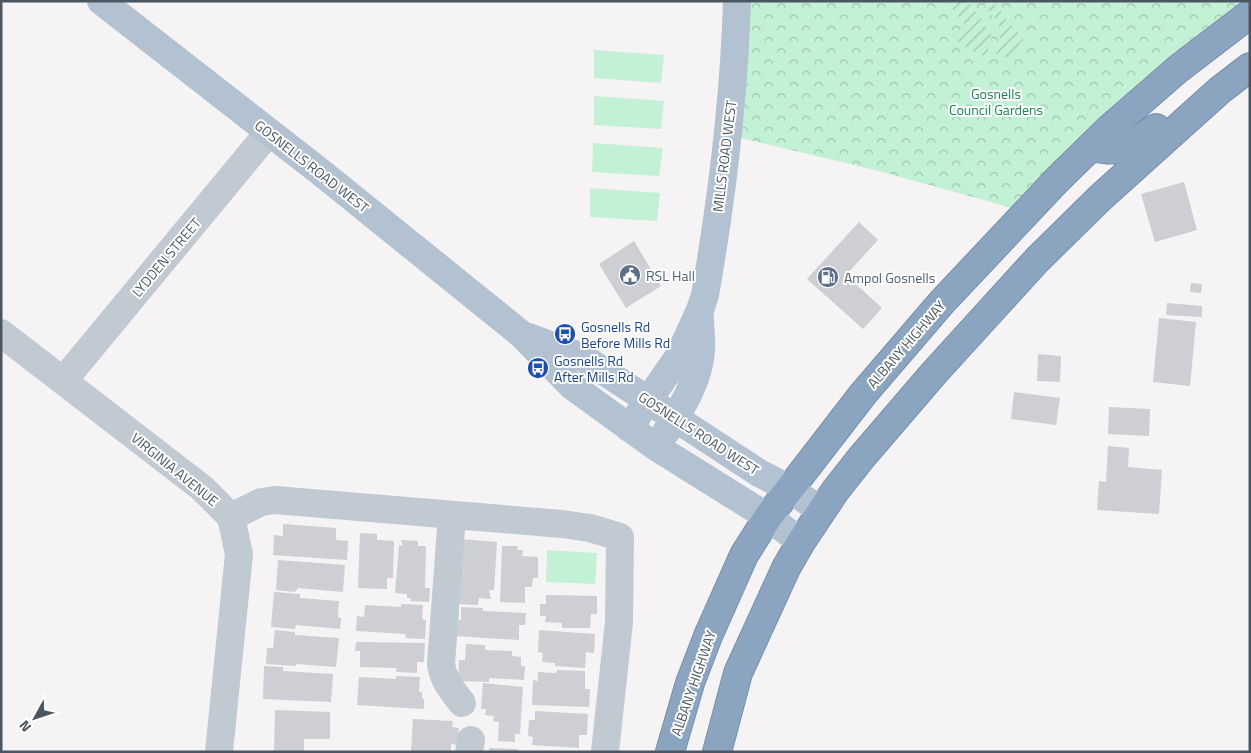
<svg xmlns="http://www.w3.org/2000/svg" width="1251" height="753" viewBox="0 0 1251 753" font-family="'Titillium Web',sans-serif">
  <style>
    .grass { fill: #c3f1d5 }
    .park { fill: url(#park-crowns) }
    .garden { fill: url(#garden-furrows) }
    .building { fill: #cdcfd5 }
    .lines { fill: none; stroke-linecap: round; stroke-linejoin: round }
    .highway-casing { stroke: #7690ad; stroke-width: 30 }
    .minor { stroke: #c1cad2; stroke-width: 28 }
    .major { stroke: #b3c2d1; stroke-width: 28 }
    .highway { stroke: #8ba5c1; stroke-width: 28 }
    .labels { text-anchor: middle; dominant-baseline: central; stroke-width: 4; stroke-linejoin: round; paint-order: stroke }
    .park-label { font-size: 14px; fill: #17864f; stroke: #fff }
    .street-label { font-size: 14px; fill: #4a5661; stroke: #fff }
    .service-label { font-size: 14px; fill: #4e5e75; stroke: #fff; text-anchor: start }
    .transit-label { font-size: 14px; fill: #164399; stroke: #fff; text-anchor: start }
  </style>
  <defs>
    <pattern id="park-crowns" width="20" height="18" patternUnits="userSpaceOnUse" patternTransform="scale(1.25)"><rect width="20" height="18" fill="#c3f1d5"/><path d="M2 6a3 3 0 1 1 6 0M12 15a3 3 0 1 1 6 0" fill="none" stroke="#a0c6b0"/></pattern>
    <pattern id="garden-furrows" width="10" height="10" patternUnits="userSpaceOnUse" patternTransform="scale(1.25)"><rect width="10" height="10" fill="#c3f1d5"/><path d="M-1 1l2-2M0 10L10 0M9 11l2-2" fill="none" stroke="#a0c6b0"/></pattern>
  </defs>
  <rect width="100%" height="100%" fill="#f5f3f3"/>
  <!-- grass -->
  <path class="grass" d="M594,50L664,55L661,83L594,78Z
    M594,96L664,101L661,129L594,125Z
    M593,143L663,148L659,176L592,172Z
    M590,188L660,193L657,221L590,217Z
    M547,550L597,553L595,584L546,582Z"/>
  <!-- park -->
  <path class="park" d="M736,1H1250L1027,212L871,169L733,136Z"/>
  <!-- garden -->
  <path class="garden" d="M946,1H968L992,35L986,57C973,52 962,47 952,36L965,25Z
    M981,1H992L1004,15L1007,24L1014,26V30L1018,31V35L1022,38L1018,48L1010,57L996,58L1001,31L996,20Z"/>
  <!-- building -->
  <path class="building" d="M1184,182L1197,230L1155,242L1141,194Z
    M859,222L878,240L846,275L882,308L863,329L807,279Z
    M634,241L661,286L626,308L599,264Z
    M1191,283L1202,284L1201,293L1190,292Z
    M1167,303L1202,306V317L1166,315Z
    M1159,318L1196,322L1190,386L1153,382Z
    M1038,354L1061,356L1060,382L1037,381Z
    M1014,392L1060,398L1056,425L1011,419Z
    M1109,407L1150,409L1149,436L1108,434Z
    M1108,446L1129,448L1128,467L1162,470L1159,514L1097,510L1099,481L1106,482Z
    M283,524L336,528V540L348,541L347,560L273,555L274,535L283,536Z
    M360,533L377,534V540L394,541L393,578H387V589L358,588Z
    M460,539L497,542L494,590H489L491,599L479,598L478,605L456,604Z
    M401,540L418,541V546H426L425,588H430L429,602L410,601L411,598H407V594L395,593L399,545L403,546Z
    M502,546H518L517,550H523L522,556L538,557V578H533L532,587H525V603L500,602Z
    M278,560L345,565L343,592L298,588L295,592L276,590Z
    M274,592L300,594V598L339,601L338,617L341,618L340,629L296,625L295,629L271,627Z
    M546,595L597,596V614H591L590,628H562V623L545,622L546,616H540V604H546Z
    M401,604L423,605L422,619L426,620L425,639L406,638L405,634L356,631L357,616L364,617L365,605L401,607Z
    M461,607L483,608V611L526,613L525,625H519V640L454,636V620H461Z
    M275,630L295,632V635L339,638L336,667L296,664V666L266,664L267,648H273Z
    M539,630L595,634L594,653L586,652L585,668L555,666V663L542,662L543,653L538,652Z
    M356,642L425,643L424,662H417V673L396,672L397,668L360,667V651H355Z
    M466,644L485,645V650L512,651V656L521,657V666H525L524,680L489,678V682L458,681L459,660H465Z
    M264,666L283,667V671L333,674L331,702L263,699Z
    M557,670L585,671V689H590L589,707L532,705L533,680L538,681V672L556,673Z
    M396,676L420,677L419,692H422V699H424V709L357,705L359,677L396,679Z
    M483,683L523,687L520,734H515V742L498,741L499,722L493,721L494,716L485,715L486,709H481Z
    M275,710L330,712V739H304V752H274Z
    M535,711L588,714L587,735H579V748L532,745L533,737L528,736L529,720H535Z
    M413,719L453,721L452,727L459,728L458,745L451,744V752H411Z
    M489,748L518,749V752H489Z"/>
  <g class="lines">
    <!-- highway casing -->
    <g class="highway-casing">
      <path id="highway" d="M1091,147C1125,154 1129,147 1156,128
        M670,752L690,683L708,636L744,555L768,517L863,394L942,302L1057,180L1109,129L1178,69L1250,14
        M717,752L738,673L786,568L801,542L835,491L861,458L934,373L1037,260L1100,198L1220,90L1250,67"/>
    </g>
    <!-- minor -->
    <path class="minor" d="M1,333L202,488L231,517L239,554L219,752
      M63,381L269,132
      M452,515L441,664C443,680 452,690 462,703
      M231,517L261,502L275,500L562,524L590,528L620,537L619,622L605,752
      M469,752L471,740"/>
    <!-- major -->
    <path class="major" d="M101,1L323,174L521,334L572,386L656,447L768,517L801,542
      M529,337L582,357L759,473L790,489L821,511
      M629,428L679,356L700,310L705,295C722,198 734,100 737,1
      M666,432C682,407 699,381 701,350C702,340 700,329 700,319"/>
    <!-- highway -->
    <use href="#highway" class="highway"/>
  </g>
  <!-- icons -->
  <defs>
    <g id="civic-disc" transform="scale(1.125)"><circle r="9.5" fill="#5c6f8a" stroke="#fff"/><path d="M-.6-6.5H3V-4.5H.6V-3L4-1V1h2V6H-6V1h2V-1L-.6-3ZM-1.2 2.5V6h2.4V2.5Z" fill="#fff"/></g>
    <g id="fuel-disc" transform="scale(1.125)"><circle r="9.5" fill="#5c6f8a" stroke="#fff"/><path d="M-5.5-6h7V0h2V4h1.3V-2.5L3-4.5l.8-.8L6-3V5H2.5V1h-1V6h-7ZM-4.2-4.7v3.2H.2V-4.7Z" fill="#fff"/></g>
    <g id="bus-disc" transform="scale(1.125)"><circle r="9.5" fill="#1a4fb4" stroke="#fff"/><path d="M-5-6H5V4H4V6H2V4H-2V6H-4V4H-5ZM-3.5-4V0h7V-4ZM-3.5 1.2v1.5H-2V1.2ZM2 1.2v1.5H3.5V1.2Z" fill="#fff"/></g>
  </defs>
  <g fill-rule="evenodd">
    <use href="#civic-disc" x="630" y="275"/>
    <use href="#fuel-disc" x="828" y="277"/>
    <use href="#bus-disc" x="565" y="334"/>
    <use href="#bus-disc" x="538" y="368"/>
  </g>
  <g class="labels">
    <!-- park labels -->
    <g class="park-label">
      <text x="996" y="93">Gosnells<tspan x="996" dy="16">Council Gardens</tspan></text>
    </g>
    <!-- street labels -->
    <g class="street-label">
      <text transform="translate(724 156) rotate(-83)">MILLS ROAD WEST</text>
      <text transform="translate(312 166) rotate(38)">GOSNELLS ROAD WEST</text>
      <text transform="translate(166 257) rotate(-50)">LYDDEN STREET</text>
      <text transform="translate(906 344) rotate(-49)">ALBANY HIGHWAY</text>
      <text transform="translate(699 433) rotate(33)">GOSNELLS ROAD WEST</text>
      <text transform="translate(175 469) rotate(39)">VIRGINIA AVENUE</text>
      <text transform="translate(693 683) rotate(-71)">ALBANY HIGHWAY</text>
    </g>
    <!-- service labels -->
    <g class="service-label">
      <text x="646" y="275">RSL Hall</text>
      <text x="844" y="277">Ampol Gosnells</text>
    </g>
    <!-- transit labels -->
    <g class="transit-label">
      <text x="581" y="326">Gosnells Rd<tspan x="581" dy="16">Before Mills Rd</tspan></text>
      <text x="554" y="360">Gosnells Rd<tspan x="554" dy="16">After Mills Rd</tspan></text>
    </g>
  </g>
  <!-- border -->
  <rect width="1251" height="753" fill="none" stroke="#4a5661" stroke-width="5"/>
  <!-- north arrow -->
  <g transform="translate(35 718) rotate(230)" stroke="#ffffff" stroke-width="4" paint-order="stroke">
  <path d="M0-4L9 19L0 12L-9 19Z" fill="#4a5661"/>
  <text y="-8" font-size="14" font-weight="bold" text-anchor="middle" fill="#4a5661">N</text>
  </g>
</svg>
